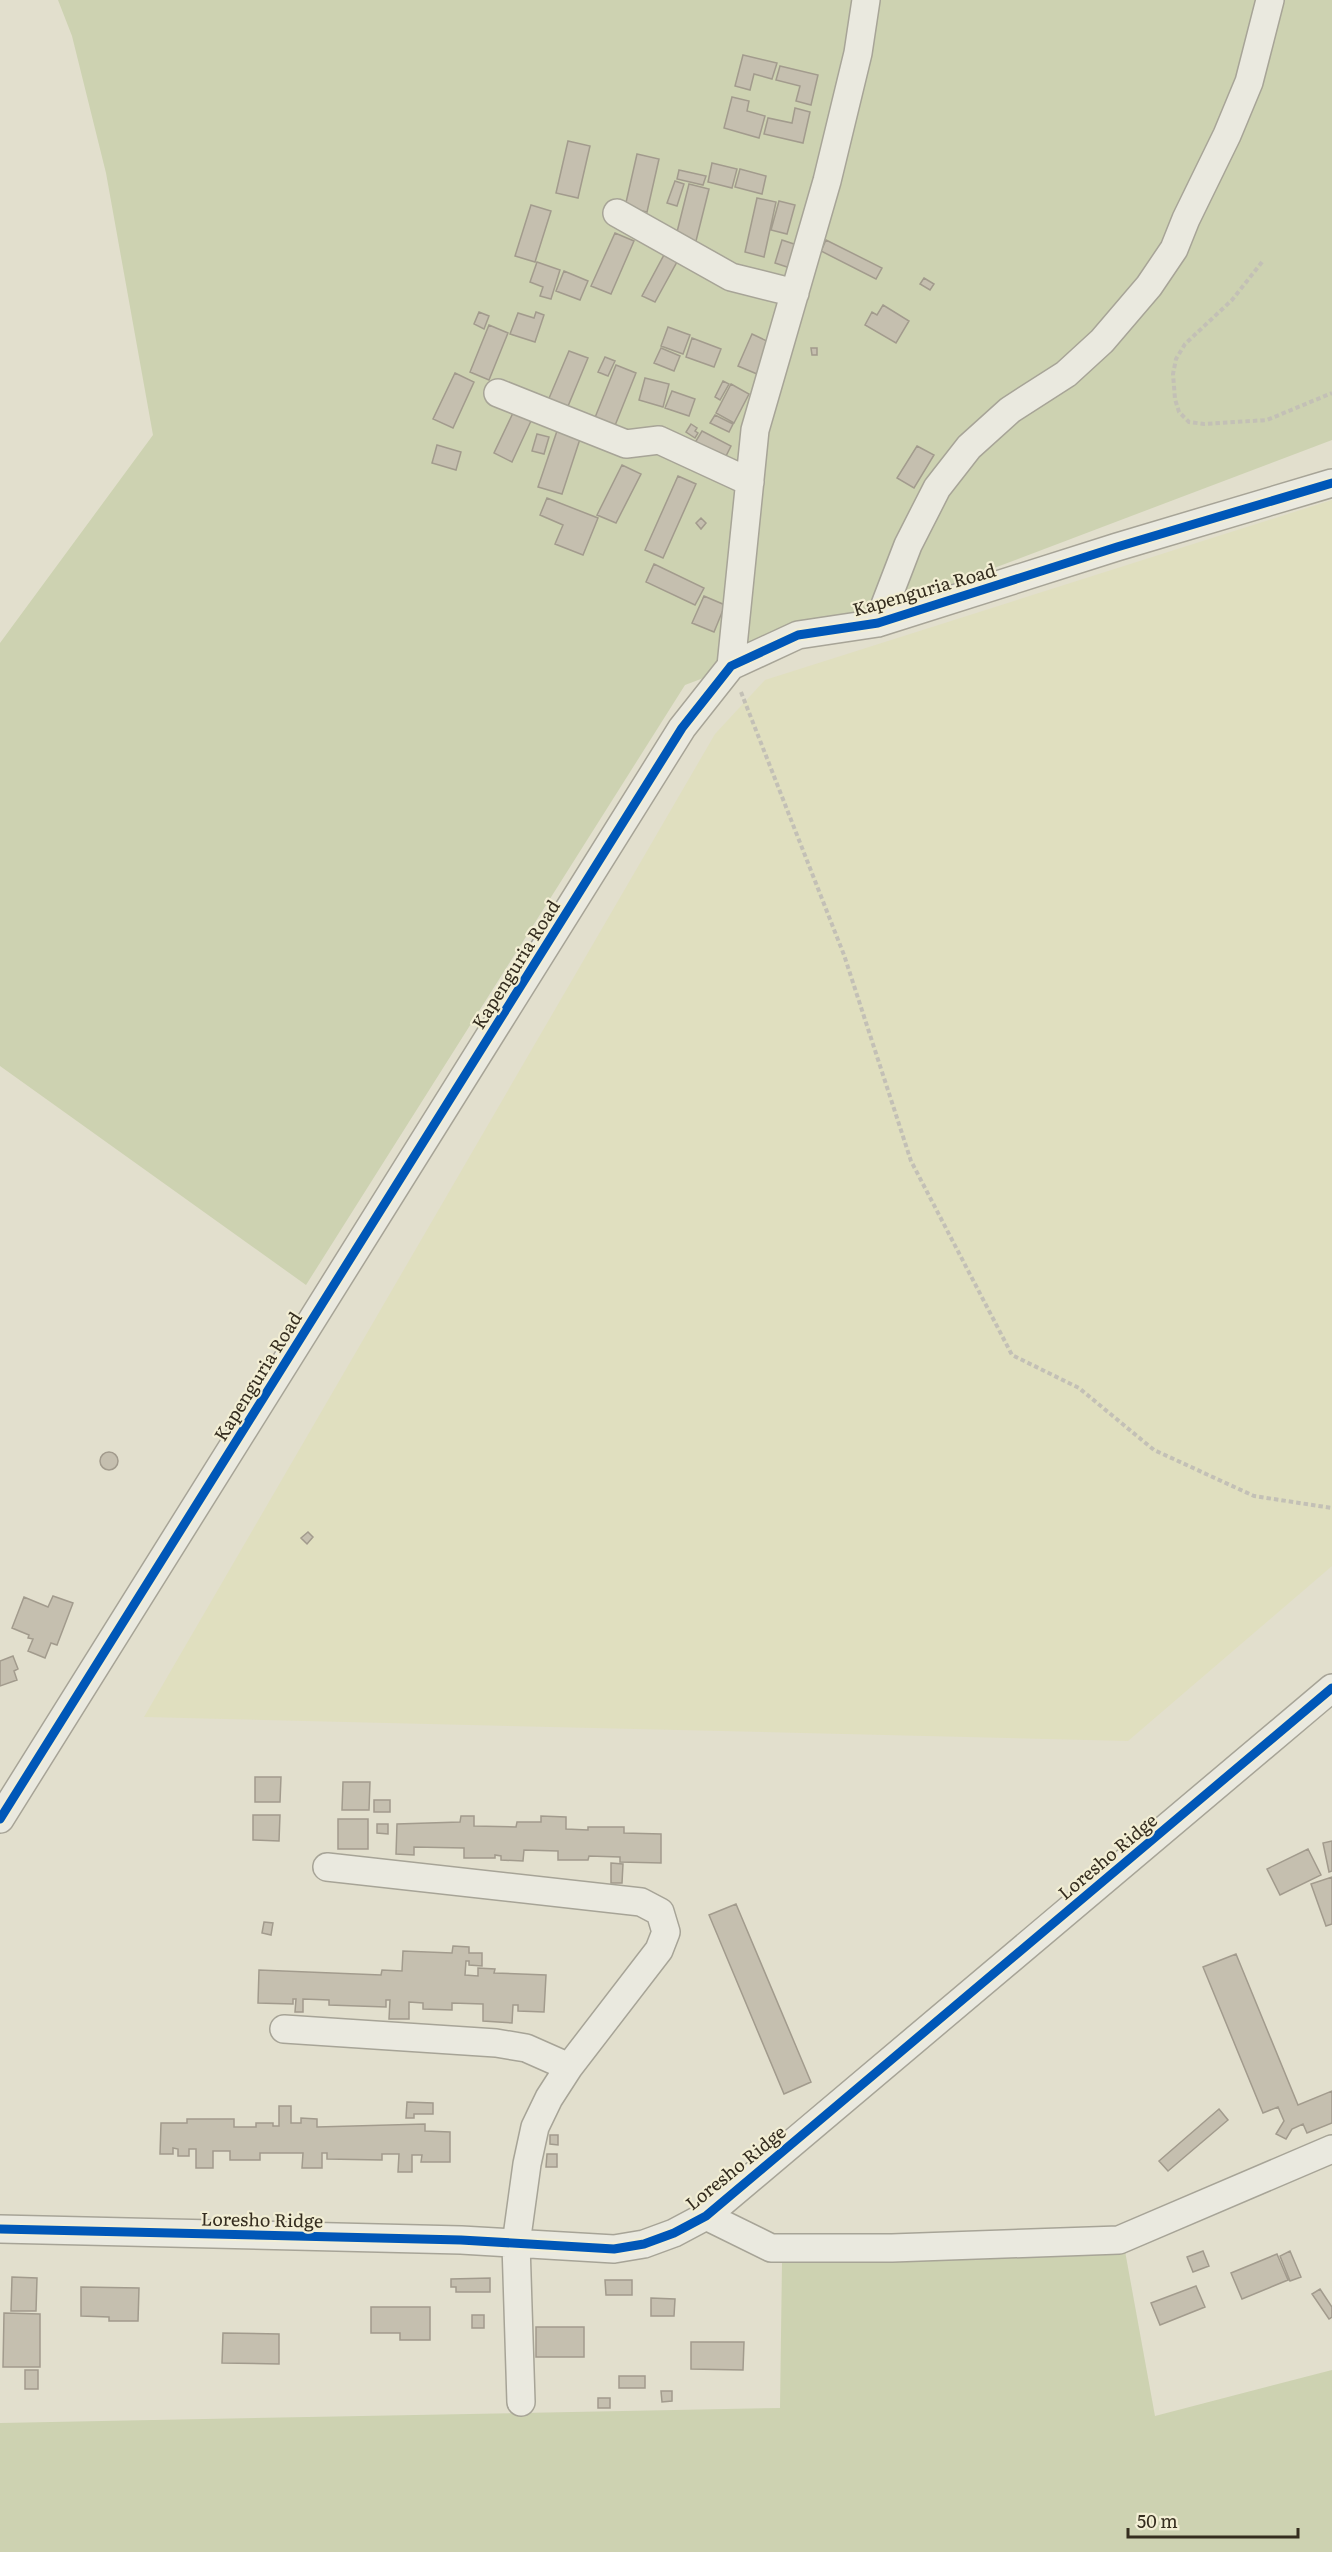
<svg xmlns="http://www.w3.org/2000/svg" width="1332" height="2552" viewBox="0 0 1332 2552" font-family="Literata,serif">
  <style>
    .farmland { fill: #e0dfbf }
    .green { fill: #cdd2b1 }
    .building { fill: #c5bfaf; stroke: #a29b8d; stroke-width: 1.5 }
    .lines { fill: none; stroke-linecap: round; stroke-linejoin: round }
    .minor-casing { stroke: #a7a497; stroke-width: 30 }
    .path { stroke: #c3c0b6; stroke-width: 4; stroke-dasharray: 4.5 3; stroke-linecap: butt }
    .minor { stroke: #eae9df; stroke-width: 27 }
    .cycleway-casing { stroke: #f2eed4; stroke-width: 13 }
    .cycleway { stroke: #0057b8; stroke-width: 9 }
    .labels { text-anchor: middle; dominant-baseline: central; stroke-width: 4.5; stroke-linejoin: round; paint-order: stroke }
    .street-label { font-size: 18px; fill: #352d1f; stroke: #f2eed4 }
  </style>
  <rect width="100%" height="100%" fill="#e2dfcd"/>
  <!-- farmland -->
  <path class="farmland" d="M1332,500V1566L1128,1741L144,1717L715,734L765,680Z"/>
  <!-- green -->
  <path class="green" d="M58,0H1332V440L685,685L306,1285L0,1066V643L153,435L106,173L72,36Z
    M1125,2251L1155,2416L1332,2370V2552H0V2423L780,2408L782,2263Z"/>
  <!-- building -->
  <path class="building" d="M743,55L777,63L772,79L754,74L750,90L735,86Z
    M780,66L818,75L811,105L796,101L800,86L776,80Z
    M732,97L749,101L747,111L765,116L759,138L724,128Z
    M795,108L810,112L803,143L764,134L768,118L792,123Z
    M568,141L590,146L578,198L556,193Z
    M637,154L659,159L647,212L625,207Z
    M712,163L737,169L732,188L708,182Z
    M740,169L766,176L762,194L735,187Z
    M679,170L706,176L703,185L677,179Z
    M675,181L684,184L677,206L667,203Z
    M689,184L709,189L695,245L675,240Z
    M757,198L776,202L764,257L745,252Z
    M779,201L795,205L787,234L771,230Z
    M531,205L551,211L535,262L515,256Z
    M615,233L634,241L611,294L591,286Z
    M782,240L797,245L790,268L775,263Z
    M826,240L882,268L876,279L821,251Z
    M665,253L678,260L655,302L642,296Z
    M537,262L560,270L551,299L540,296L543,287L530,282Z
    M564,271L588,281L580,300L556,291Z
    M924,278L934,284L930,290L920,284Z
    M883,305L909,321L896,343L865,325L872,312L877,315Z
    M479,312L489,316L484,329L474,324Z
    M536,312L544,315L535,342L510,334L518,313L534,318Z
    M489,325L508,333L489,380L470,372Z
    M668,327L690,335L683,354L661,346Z
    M752,334L771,343L757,374L738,366Z
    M692,338L721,349L714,367L686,357Z
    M661,348L680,356L674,371L654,363Z
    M811,348H817V355H812Z
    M569,351L588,358L566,411L547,403Z
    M605,357L615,361L608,376L598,372Z
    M616,365L636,373L614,428L594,420Z
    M455,373L474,382L453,428L433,419Z
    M645,378L669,384L663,407L639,400Z
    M723,381L729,384L720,400L715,397Z
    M731,384L749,394L734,423L716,413Z
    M672,391L695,399L689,416L665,408Z
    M513,413L531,421L512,462L494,453Z
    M715,415L733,424L729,432L710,423Z
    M691,424L697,428L695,431L698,433L695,438L686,432Z
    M557,431L580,439L562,494L538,487Z
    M702,431L731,446L723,462L693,446Z
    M537,434L549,437L544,454L532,451Z
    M437,445L461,452L456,470L432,463Z
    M917,446L934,455L914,488L897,478Z
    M622,465L641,474L616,523L597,515Z
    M678,476L696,484L663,558L645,550Z
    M547,498L598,518L583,555L555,544L563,525L540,515Z
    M701,518L706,523L701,529L696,523Z
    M654,564L704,588L695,605L646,582Z
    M704,596L725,605L714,632L692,623Z
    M100 1461a9 9 0 1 1 18 0a9 9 0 1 1-18 0Z
    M308,1532L313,1537L307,1544L301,1538Z
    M53,1596L73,1603L57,1645L51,1643L45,1658L28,1651L33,1639L28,1638L29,1635L12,1628L24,1597L48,1607Z
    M13,1656L18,1669L14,1671L17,1680L0,1686V1661Z
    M255,1777H281L280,1802H255Z
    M343,1782H370L369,1810H342Z
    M374,1800H390V1812H374Z
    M253,1815H280L279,1841L253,1840Z
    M461,1816H474V1826L516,1827L517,1822H541V1816L566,1817V1829L588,1830V1827H624V1833L661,1834V1863L620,1862V1857L589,1856L588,1860H558V1851L524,1850L523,1861L501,1860V1856L495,1855V1858H464V1848L414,1847V1855L396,1854L397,1824L460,1822Z
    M338,1819H368V1849H338Z
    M377,1824H388V1834L377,1833Z
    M1332,1841V1871L1329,1872L1323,1843Z
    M1308,1849L1321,1875L1280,1895L1267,1869Z
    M611,1863L623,1864L622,1883H611Z
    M1332,1877V1924L1326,1926L1311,1884Z
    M736,1904L811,2082L784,2094L709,1915Z
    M264,1922L273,1923L271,1935L262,1933Z
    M453,1946L469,1947V1953H482V1966L469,1965V1961H466L465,1975L478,1976V1968L495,1969L494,1973L546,1975L544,2012L518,2011V2005H513L512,2023L483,2021V2004L452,2003V2010L423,2009V2003L409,2002V2019H389L390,2000H386V2007L329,2005V2000L303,1999V2012H295L296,1999H293V2004L258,2003L259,1970L381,1975L382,1970L402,1971L403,1951L452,1953Z
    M1236,1954L1298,2105L1332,2091V2123L1307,2133L1303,2124L1292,2129L1286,2139L1276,2134L1284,2121L1278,2107L1263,2113L1203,1967Z
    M407,2102L433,2103V2114H414V2118H406Z
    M279,2106H291V2123H301V2118L317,2119V2127L425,2124V2131L450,2132V2162H421L422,2155H412V2172H398L399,2154H382V2160L327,2159V2153H322V2168H302L303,2153H260V2160H230V2151H213V2168H196V2149H189V2156H178V2149L173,2148V2154H160L161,2123H187V2119H234V2127H256V2123H273V2126H279Z
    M1219,2109L1228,2120L1168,2171L1159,2161Z
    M550,2135H558V2145L550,2144Z
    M547,2154H557V2167H546Z
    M1203,2251L1209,2266L1193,2272L1187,2257Z
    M1290,2251L1301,2277L1290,2281L1280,2256Z
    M1277,2254L1288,2280L1242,2299L1231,2273Z
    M12,2277L37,2278L36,2311H11Z
    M490,2278V2292H456V2287H451V2279Z
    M605,2280H632V2295H606Z
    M1196,2286L1205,2307L1160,2325L1151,2303Z
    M81,2287L139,2288L138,2321H109V2317L81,2316Z
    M1320,2289L1332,2307V2317L1329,2319L1312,2294Z
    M651,2298L675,2299L674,2316H651Z
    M371,2307H430V2340H400V2333H371Z
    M4,2313L40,2314V2367H3Z
    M472,2315H484V2328H472Z
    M536,2327H584V2357H536Z
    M223,2333L279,2334V2364L222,2363Z
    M691,2342H744L743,2370L691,2369Z
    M25,2370H38V2389H25Z
    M619,2376H645V2388H619Z
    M661,2391H672V2401L662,2402Z
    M598,2398H610V2408H598Z"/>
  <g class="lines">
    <!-- minor casing -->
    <g class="minor-casing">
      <path id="minor" d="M617,213L731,277L795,293
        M498,393L626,444L659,440L750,482
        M878,623L908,545L937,488L969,447L1010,410L1066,374L1102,341L1149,286L1174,249L1186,219L1227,135L1249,82L1270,0
        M731,666L755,430L827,181L858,53L866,0
        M0,1819L682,728L731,666L798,635L878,623L1117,547L1332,483
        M327,1867L641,1902L660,1912L666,1932L659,1950L569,2067L549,2098L535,2127L527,2164L516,2244L521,2402
        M284,2029L496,2043L526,2048L569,2067
        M706,2216L771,2248H892L1119,2240L1332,2149
        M0,2229L461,2240L614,2249L644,2244L674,2233L706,2216L1332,1688"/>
    </g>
    <!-- path -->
    <path class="path" d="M1262,262L1232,300L1185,344L1176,359L1173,374L1175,399L1179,412L1189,422L1204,424L1267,420L1332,393
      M741,692L844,955L911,1161L1012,1355L1079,1388L1154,1450L1254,1496L1332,1508"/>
    <!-- minor -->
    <use href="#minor" class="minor"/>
    <!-- cycleway casing -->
    <g class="cycleway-casing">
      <path id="cycleway" d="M0,1819L682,728L731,666L798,635L878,623L1117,547L1332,483
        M0,2229L461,2240L614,2249L644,2244L674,2233L706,2216L1332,1688"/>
    </g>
    <!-- cycleway -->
    <use href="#cycleway" class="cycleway"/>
  </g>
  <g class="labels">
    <!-- street labels -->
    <g class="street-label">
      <text transform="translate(924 589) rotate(-16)">Kapenguria Road</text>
      <text transform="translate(515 964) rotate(-58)">Kapenguria Road</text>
      <text transform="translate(257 1376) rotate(-58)">Kapenguria Road</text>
      <text transform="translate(1107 1856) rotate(-40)">Loresho Ridge</text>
      <text transform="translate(735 2167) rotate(-39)">Loresho Ridge</text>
      <text transform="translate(262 2219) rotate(1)">Loresho Ridge</text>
    </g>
  </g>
  <!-- scale -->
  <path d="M1128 2528v9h170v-9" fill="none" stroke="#352d1f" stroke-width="3"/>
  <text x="1137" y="2528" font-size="18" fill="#352d1f" stroke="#f2eed4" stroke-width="4.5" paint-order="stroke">50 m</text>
</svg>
